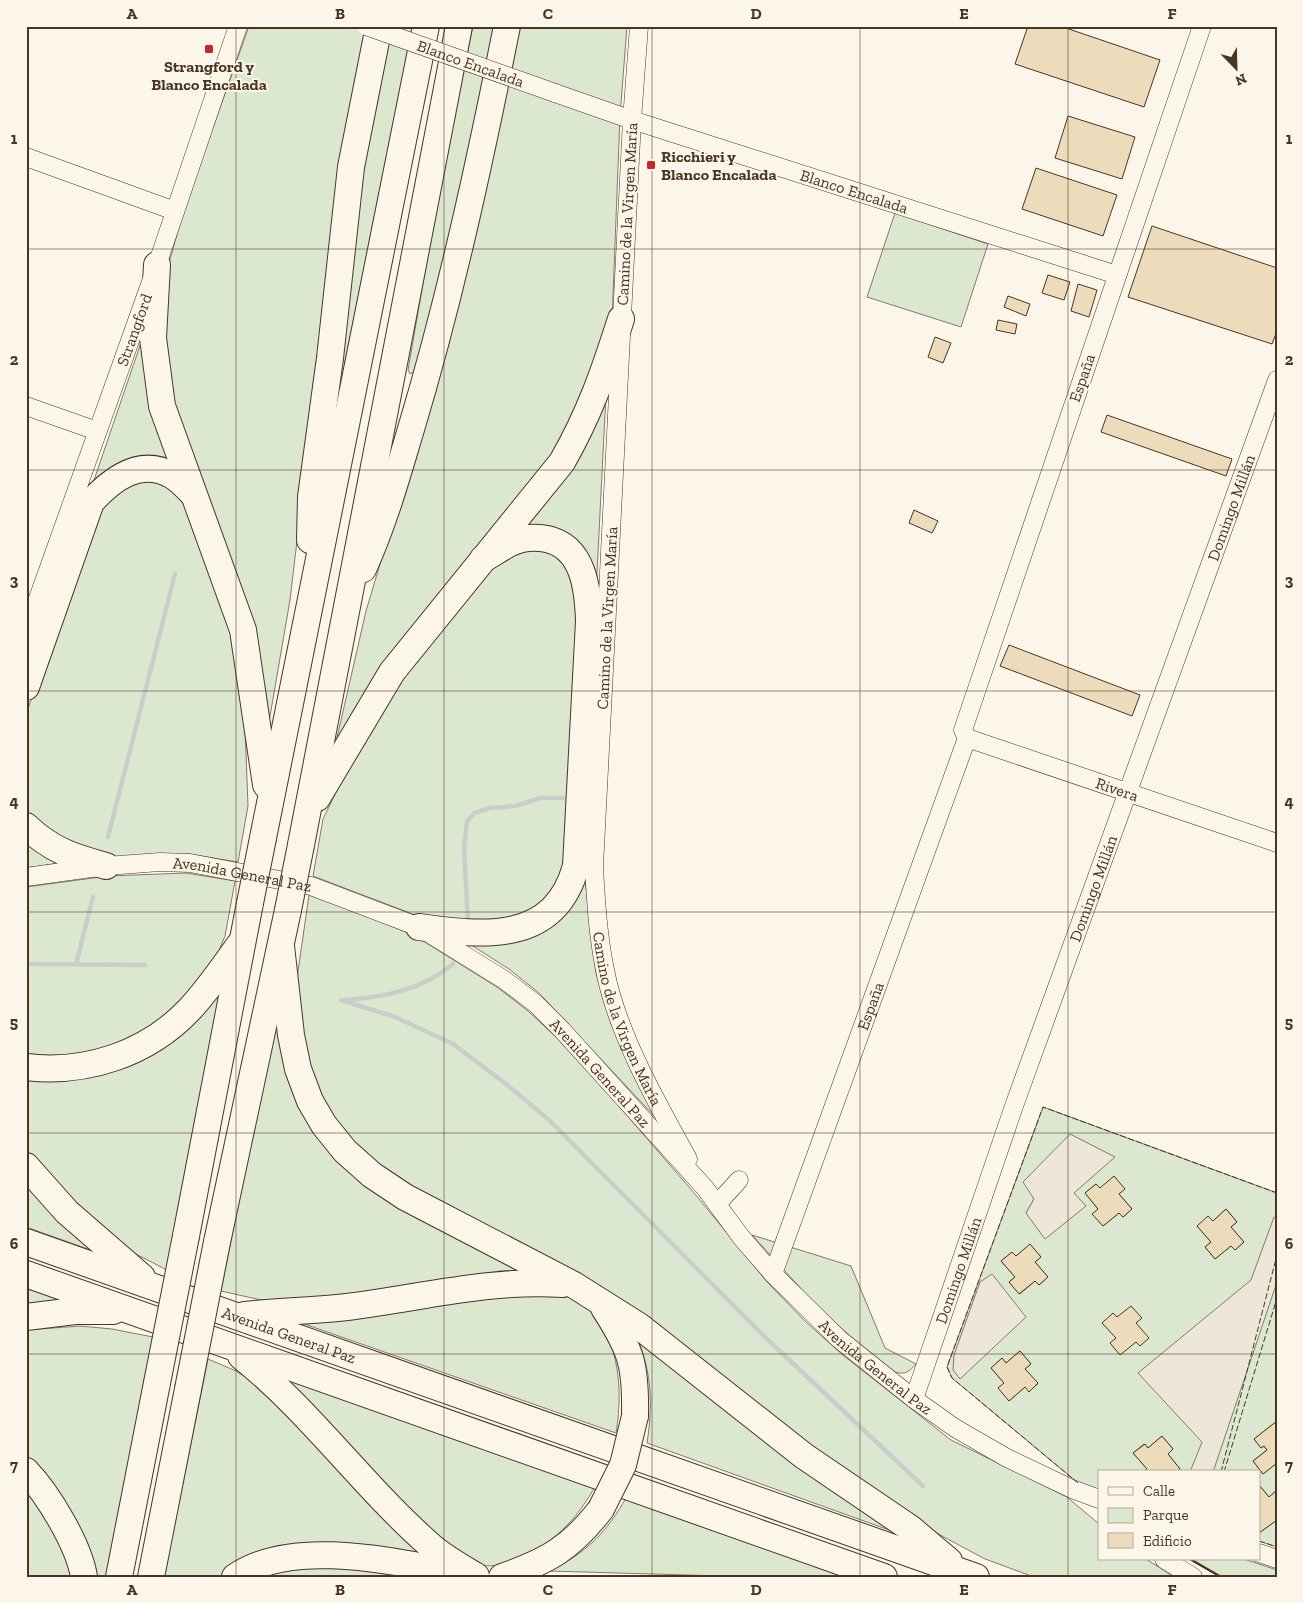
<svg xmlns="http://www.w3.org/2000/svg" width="1303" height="1603" viewBox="0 0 1303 1603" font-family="'Zilla Slab',serif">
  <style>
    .green { fill: #dce7d0; stroke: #887966; fill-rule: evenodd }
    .parking { fill: #ede7d9; stroke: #887966 }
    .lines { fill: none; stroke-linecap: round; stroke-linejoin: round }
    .stream { stroke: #c9cecd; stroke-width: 4.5 }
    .building { fill: #ecdcbc; stroke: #4a3520 }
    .minor-casing { stroke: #4a3520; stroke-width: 19 }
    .highway-casing { stroke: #4a3520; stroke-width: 28 }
    .minor { stroke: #fbf6e9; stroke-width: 18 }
    .highway { stroke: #fbf6e9; stroke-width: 26 }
    .minor-bridge-casing { stroke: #4a3520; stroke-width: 19; stroke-linecap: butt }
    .highway-bridge-casing { stroke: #4a3520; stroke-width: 28; stroke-linecap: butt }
    .minor-bridge { stroke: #fbf6e9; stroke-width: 18 }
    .highway-bridge { stroke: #fbf6e9; stroke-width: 26 }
    .fence { stroke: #4a3520; stroke-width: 1; stroke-dasharray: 6 2.5; stroke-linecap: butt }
    .wall { stroke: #4a3520; stroke-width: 2.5 }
    .grid { fill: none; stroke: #4a3520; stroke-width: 1; stroke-opacity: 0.55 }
    .poi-dot { fill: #c62828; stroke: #fbf6e9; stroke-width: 2 }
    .labels { text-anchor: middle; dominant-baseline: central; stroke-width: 4; stroke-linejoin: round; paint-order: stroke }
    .street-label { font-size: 16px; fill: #4a3520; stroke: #fbf6e9 }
    .poi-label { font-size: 16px; font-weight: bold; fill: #4a3520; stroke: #fbf6e9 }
    .neatline { fill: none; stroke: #4a3520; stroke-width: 2 }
    .grid-label { font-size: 16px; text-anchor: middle; font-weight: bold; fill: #4a3520 }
  </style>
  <rect width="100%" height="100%" fill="#fbf6e9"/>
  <!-- green -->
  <path class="green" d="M249,26H369L319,356L290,600L264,751L169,405L162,362L168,266L185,207Z
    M389,26H413L345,362H342L360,169Z
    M473,26H497L464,190L415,371L410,374L408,370L440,185Z
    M517,26H627L620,116L612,321L576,424L331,764L366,611L437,374Z
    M895,213L988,244L961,327L867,297Z
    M145,331L175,465L92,486Z
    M606,394L596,593L588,561L517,528Z
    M152,478L183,498L235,633L243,677L248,806L238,862L189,854L108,857L74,848L29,817L26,811V714L99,508L113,491Z
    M536,545L566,562L581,598L568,864L551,899L504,925L423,918L313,876L323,819L374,714L490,565Z
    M26,840L60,863L26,868Z
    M186,873L235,881L225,936L216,958L161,1024L100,1055L26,1059V887L108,876Z
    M585,879L596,973L611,1024L658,1120L539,993L509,969L468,943L553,924L570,909Z
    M309,895L353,910L415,936L497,987L528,1011L556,1037L611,1097L695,1194L767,1282L807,1323L844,1356L951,1440L1067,1497L1099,1524V1559H1146L1174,1577H1034L985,1559L916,1522L378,1168L333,1123L306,1066L296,985Z
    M224,983L167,1270L124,1248L41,1171L26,1153V1076L64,1078Z
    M280,994L322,1137L535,1274L300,1301L261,1300L221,1291Z
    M1043,1107L1277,1193V1421L1254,1439L1261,1448L1264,1446L1267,1450L1253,1461L1263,1474L1277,1463V1490L1269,1497L1259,1485V1472H1177L1180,1469L1168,1454L1173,1449L1162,1436L1148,1448L1144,1444L1133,1453L1147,1469L1143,1472H1099V1490L1078,1483L952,1378L947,1367ZM1114,1157L1073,1193L1086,1206L1026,1213L1034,1199ZM1096,1184L1100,1188L1124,1189L1119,1194L1132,1209L1123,1217L1119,1213L1103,1226L1093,1214L1098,1209L1085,1193ZM1226,1209L1237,1222L1231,1227L1244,1242L1235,1250L1231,1246L1215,1259L1205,1247L1211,1242L1197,1226L1213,1221ZM1030,1245L1041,1257L1035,1262L1048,1277L1039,1285L1035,1281L1020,1294L1009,1282L1015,1277L1001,1261L1012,1252L1016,1256ZM1020,1351L1031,1364L1025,1369L1038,1384L1029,1391L1025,1387L1009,1401L1004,1383L991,1368L1002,1358L1006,1363Z
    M26,1181L96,1252L26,1227Z
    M752,1235L851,1266L885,1348L916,1364C909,1372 905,1375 895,1372L850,1336L815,1304Z
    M26,1285L77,1303L26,1309Z
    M488,1293C503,1294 558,1292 568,1296C619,1319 624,1385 616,1433L290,1319Z
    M80,1326L112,1329L153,1337L107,1577H93L26,1459V1330Z
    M636,1336L903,1535L647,1443C653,1405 652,1371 636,1336Z
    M208,1359L236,1371L268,1391L437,1561L243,1560L219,1577H164Z
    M270,1372L596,1485C576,1521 552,1546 512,1560C503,1563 493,1568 483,1565C473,1563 463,1557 454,1554Z
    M26,1489L45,1508L77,1577H26Z
    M627,1496L857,1577H758L548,1571C585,1555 608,1531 627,1496Z
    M1277,1520V1547L1259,1541V1533Z
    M1190,1559H1244L1277,1570V1577H1221Z
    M334,1563L427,1577H253L292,1566Z"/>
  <!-- parking -->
  <path class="parking" d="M1070,1134L1115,1157L1074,1193L1086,1206L1045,1239L1026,1213L1034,1199L1023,1182Z
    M1274,1217L1277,1218V1282L1213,1472H1190L1202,1442L1138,1373L1251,1280Z
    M992,1274L1026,1317L960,1379L953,1370L954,1355L980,1282Z"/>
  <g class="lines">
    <!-- stream -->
    <path class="stream" d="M108,837L175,574
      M468,922L464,848L467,821L475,813L490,808L515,806L540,798H564
      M26,964L145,965
      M76,964L93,897
      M341,1000L395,1017L453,1044L506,1084L548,1119L766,1338L923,1486
      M345,1000C384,997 422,990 453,964"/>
  </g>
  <!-- building -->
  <path class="building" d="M1028,26H1060L1160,60L1144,107L1015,64Z
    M1068,116L1135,137L1122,179L1055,158Z
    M1036,168L1117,195L1103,236L1022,209Z
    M1152,226L1277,268V331L1272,344L1128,297Z
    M1048,275L1070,282L1064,300L1042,293Z
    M1078,284L1097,290L1089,317L1071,311Z
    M1008,296L1030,304L1026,316L1004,307Z
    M998,320L1017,324L1015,334L996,330Z
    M935,337L951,343L943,363L928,357Z
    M1107,415L1232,459L1226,476L1101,432Z
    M914,510L938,521L932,533L909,523Z
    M1009,645L1140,695L1132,716L1000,666Z
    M1114,1176L1125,1189L1119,1194L1132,1209L1123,1217L1119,1213L1103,1226L1092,1214L1098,1209L1085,1193L1096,1184L1100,1188Z
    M1226,1209L1237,1222L1231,1227L1244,1242L1235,1250L1231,1246L1215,1259L1205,1247L1211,1242L1197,1226L1208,1216L1213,1221Z
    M1030,1244L1041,1257L1035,1262L1048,1277L1039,1285L1035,1281L1019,1294L1009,1282L1015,1277L1001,1261L1012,1252L1016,1256Z
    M1131,1306L1142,1318L1136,1323L1149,1338L1140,1346L1136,1342L1120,1355L1110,1343L1116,1338L1102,1323L1113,1313L1117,1317Z
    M1020,1351L1031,1364L1025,1369L1038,1383L1029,1392L1025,1387L1009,1401L998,1388L1004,1383L991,1368L1002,1358L1006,1363Z
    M1277,1421V1463L1263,1474L1253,1461L1267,1450L1264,1446L1261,1448L1254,1439Z
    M1162,1436L1173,1449L1168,1454L1180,1469L1177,1472H1143L1147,1469L1133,1453L1145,1444L1148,1448Z
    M1259,1485L1269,1497L1277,1490V1520L1259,1533Z"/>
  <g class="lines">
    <!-- minor casing -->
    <g class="minor-casing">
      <g id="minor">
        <path id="s1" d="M639,26L632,120L594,867C596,902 598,936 605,970C617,1033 657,1103 688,1159"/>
        <path id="s2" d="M1202,26L963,730L967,738L1277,843"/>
        <path id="s3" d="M555,93L632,120L1117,275"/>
        <path d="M26,157L175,211"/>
        <path d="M26,406L97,431"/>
        <path id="s4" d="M26,632L157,265L238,26"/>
        <path id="s5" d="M26,877L106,866L160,862L190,863L311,886L419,927L503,979L536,1004L562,1030L705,1188L741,1237L773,1274L839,1339L914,1399L955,1428L1007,1458L1072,1489L1099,1499"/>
        <path d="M717,1204L739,1180"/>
        <path id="s6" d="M773,1274L967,738"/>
        <path id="s7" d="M914,1399L1014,1106L1277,380"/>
        <path d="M1259,1553L1277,1559"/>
        <path d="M1164,1559L1193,1577"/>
      </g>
    </g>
    <!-- highway casing -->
    <g class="highway-casing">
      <g id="highway">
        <path d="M157,265L153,338L162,406L243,630L266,785"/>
        <path d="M310,540L311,497L330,358L351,167L379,26"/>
        <path d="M363,569C384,523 397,476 411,429C451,296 480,161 507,26"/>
        <path d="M26,687L91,502C113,478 141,457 173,476C180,480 187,488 193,494"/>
        <path d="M317,798L392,672L562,462C590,413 604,372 621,319"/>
        <path d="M26,826C51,850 73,857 106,866"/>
        <path d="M263,838L426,26"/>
        <path d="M301,845L459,26"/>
        <path d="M419,927C484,936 555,944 576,866L589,621C588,590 584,547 547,539C536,537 524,537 513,542C503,546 493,554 483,559"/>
        <path d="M281,946L291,1035L298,1069L310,1101L324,1125L345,1151L372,1175L405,1197L574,1285L639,1326L804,1456L910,1528L949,1561"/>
        <path d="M26,1067C86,1074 147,1054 189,1010C208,990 224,966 240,944"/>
        <path d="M26,1166L67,1212L142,1277"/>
        <path d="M186,1236L250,903"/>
        <path id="s8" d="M26,1242L976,1577"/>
        <path d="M217,1242L288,910"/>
        <path d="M26,1274L884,1577"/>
        <path d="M604,1308C632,1351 636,1366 635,1416"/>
        <path d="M245,1315C279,1311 313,1311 347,1307C420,1298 490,1279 563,1284"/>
        <path d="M26,1317L75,1311H113"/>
        <path d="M241,1356C312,1413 364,1488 432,1547C445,1558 461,1567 476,1576"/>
        <path d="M26,1471C48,1494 79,1545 84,1577"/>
        <path d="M119,1577L157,1383"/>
        <path d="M151,1577L188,1389"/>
        <path d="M235,1577C294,1536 399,1563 466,1575"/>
        <path d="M502,1577C548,1561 571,1548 601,1509"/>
      </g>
    </g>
    <!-- minor -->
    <use href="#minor" class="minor"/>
    <!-- highway -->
    <use href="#highway" class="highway"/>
    <!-- minor-bridge casing -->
    <g class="minor-bridge-casing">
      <g id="minor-bridge">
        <path id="s9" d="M366,26L555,93"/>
      </g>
    </g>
    <!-- highway-bridge casing -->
    <g class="highway-bridge-casing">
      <path id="highway-bridge" d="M250,903L263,838
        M288,910L301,845
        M157,1383L186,1236
        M188,1389L217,1242
        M601,1509L623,1465L635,1416"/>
    </g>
    <!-- minor-bridge -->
    <use href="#minor-bridge" class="minor-bridge"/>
    <!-- highway-bridge -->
    <use href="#highway-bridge" class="highway-bridge"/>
    <!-- fence -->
    <path class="fence" d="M1221,1472L1277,1255
      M1224,1472L1277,1298
      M1078,1483L952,1378L947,1367L1043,1107L1277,1193
      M1259,1541L1277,1547"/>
    <!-- wall -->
    <path class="wall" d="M1190,1559L1221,1577"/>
  </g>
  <!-- grid -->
  <path class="grid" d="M236,26V1577M444,26V1577M652,26V1577M860,26V1577M1068,26V1577M26,249H1277M26,470H1277M26,691H1277M26,912H1277M26,1133H1277M26,1354H1277"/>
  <!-- markers -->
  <g class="poi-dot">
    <rect x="204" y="44" width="10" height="10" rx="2.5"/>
    <rect x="646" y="160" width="10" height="10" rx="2.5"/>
  </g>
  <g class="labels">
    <!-- street labels -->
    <g class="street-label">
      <text stroke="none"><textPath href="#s9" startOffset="111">Blanco Encalada</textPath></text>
      <text stroke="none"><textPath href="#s3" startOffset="315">Blanco Encalada</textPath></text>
      <text transform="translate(627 214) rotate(-87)">Camino de la Virgen María</text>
      <text stroke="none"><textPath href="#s4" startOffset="321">Strangford</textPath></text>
      <text transform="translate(1082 378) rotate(-71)">España</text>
      <text stroke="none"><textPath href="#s7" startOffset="946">Domingo Millán</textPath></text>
      <text transform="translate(607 618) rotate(-87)">Camino de la Virgen María</text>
      <text stroke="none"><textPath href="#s2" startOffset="911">Rivera</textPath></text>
      <text stroke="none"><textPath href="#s5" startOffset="218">Avenida General Paz</textPath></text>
      <text stroke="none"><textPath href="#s7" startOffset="541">Domingo Millán</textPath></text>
      <text stroke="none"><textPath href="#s6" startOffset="285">España</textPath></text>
      <text stroke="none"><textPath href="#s1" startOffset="999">Camino de la Virgen María</textPath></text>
      <text stroke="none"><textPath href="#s5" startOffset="638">Avenida General Paz</textPath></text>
      <text stroke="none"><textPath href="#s7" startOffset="136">Domingo Millán</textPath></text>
      <text stroke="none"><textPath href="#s8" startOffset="279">Avenida General Paz</textPath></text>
      <text stroke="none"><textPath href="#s5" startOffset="1042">Avenida General Paz</textPath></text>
    </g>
    <!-- poi labels -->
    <g class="poi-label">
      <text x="209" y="66">Strangford y<tspan x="209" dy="18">Blanco Encalada</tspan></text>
      <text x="661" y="156" text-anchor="start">Ricchieri y<tspan x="661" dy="18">Blanco Encalada</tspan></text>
    </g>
  </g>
  <!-- border -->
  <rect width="1303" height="1603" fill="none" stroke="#fbf6e9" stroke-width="55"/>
  <!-- legend -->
  <rect x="1098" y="1470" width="162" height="90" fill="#fbf6e9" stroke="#b4a999"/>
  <rect x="1108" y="1487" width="25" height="8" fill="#fbf6e9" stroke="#b4a999"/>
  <text x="1143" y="1496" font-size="15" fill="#4a3520">Calle</text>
  <rect x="1108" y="1508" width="25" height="15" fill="#dce7d0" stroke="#b4a999"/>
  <text x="1143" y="1520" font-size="15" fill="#4a3520">Parque</text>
  <rect x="1108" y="1533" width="25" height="15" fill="#ecdcbc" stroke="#b4a999"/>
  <text x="1143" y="1546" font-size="15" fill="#4a3520">Edificio</text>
  <!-- north arrow -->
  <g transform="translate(1236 68) rotate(157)" stroke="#fbf6e9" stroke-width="4" paint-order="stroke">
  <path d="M0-4L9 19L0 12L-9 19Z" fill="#4a3520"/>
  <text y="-8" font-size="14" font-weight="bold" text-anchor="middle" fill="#4a3520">N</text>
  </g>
  <rect x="28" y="28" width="1248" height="1548" class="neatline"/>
  <g class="grid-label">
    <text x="132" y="19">A</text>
    <text x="340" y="19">B</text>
    <text x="548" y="19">C</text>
    <text x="756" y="19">D</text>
    <text x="964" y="19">E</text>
    <text x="1172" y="19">F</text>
    <text x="14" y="144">1</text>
    <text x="1289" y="144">1</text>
    <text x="14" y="365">2</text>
    <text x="1289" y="365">2</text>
    <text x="14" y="586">3</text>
    <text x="1289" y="586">3</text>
    <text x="14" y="807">4</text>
    <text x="1289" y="807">4</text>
    <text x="14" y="1028">5</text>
    <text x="1289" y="1028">5</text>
    <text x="14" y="1249">6</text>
    <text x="1289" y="1249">6</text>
    <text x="14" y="1471">7</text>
    <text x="1289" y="1471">7</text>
    <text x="132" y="1595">A</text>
    <text x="340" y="1595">B</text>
    <text x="548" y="1595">C</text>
    <text x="756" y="1595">D</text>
    <text x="964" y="1595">E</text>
    <text x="1172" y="1595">F</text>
  </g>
</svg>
